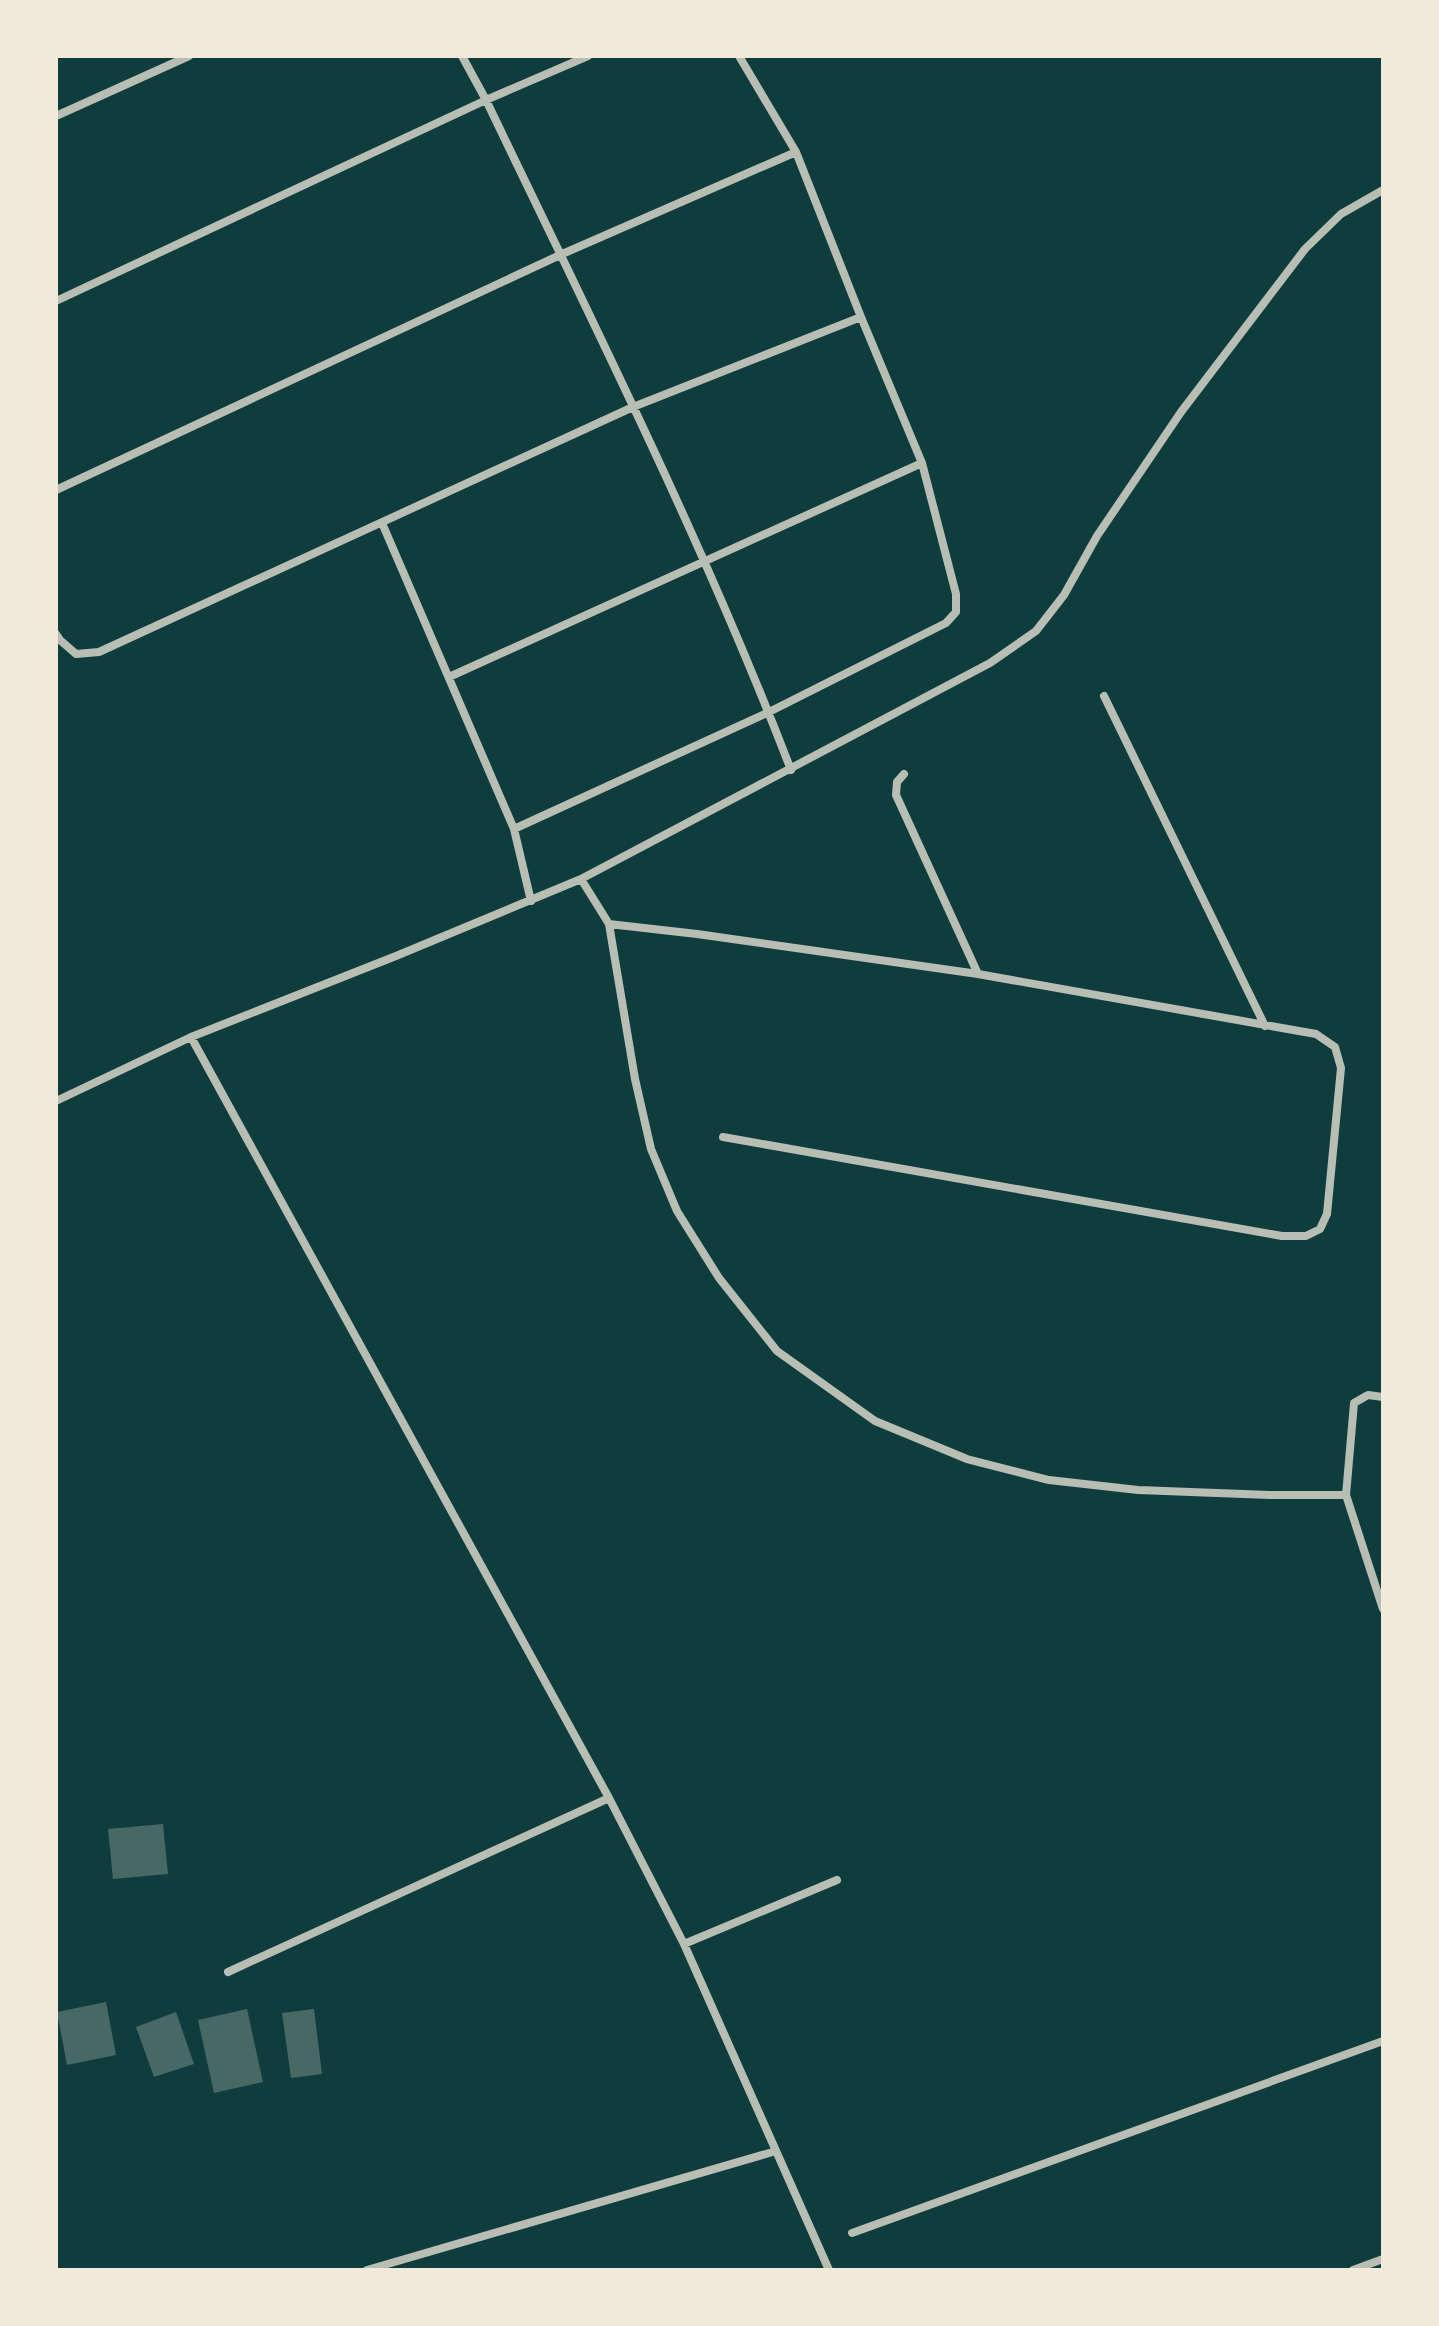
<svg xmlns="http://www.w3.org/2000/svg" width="1439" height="2326" viewBox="0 0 1439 2326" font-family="Georgia,serif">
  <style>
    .building { fill: #486865 }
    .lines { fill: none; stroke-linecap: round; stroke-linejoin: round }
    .minor { stroke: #b8beb3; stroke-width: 8 }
  </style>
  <rect width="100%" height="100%" fill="#0f3d3e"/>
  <!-- building -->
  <path class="building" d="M163,1824L168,1874L113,1879L108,1829Z
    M106,2002L116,2055L67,2065L57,2012Z
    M247,2009L263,2082L214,2093L198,2020Z
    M314,2009L322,2074L291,2078L282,2013Z
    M176,2012L194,2064L154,2077L136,2027Z"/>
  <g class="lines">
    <!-- minor -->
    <path class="minor" d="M462,56L486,100C592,321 703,541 791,770
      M56,116L189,56
      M56,301L486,100L588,56
      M56,490L560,255L796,152
      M382,523L514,829L531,901
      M56,634L60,640L76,654L99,652L633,407L861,317
      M449,677L922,463
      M1104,696L1265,1026
      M904,774L897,782L896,795L978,974
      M514,829L769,712L946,623L956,612V594L922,463L861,317L796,152L739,56
      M581,879L609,924L635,1079L651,1149L677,1211L719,1278L777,1351L875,1421L967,1459L1049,1480L1138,1490L1270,1495H1346
      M609,924L697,934L978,974L1316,1034L1335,1047L1341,1068L1327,1214L1320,1229L1306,1236H1282L723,1137
      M191,1037L609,1798L684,1944L829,2270
      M56,1101L191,1037L396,956L581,879L990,663L1036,631L1064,595L1097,536L1181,412L1305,249L1341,214L1383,190
      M1383,1397L1368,1395L1354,1403L1346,1495L1383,1609
      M684,1944L837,1880
      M228,1972L609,1798
      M852,2233L1383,2041
      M367,2270L776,2151
      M1353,2270L1383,2259"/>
  </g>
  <!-- border -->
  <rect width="1439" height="2326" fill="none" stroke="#f1e9da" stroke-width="116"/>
</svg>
